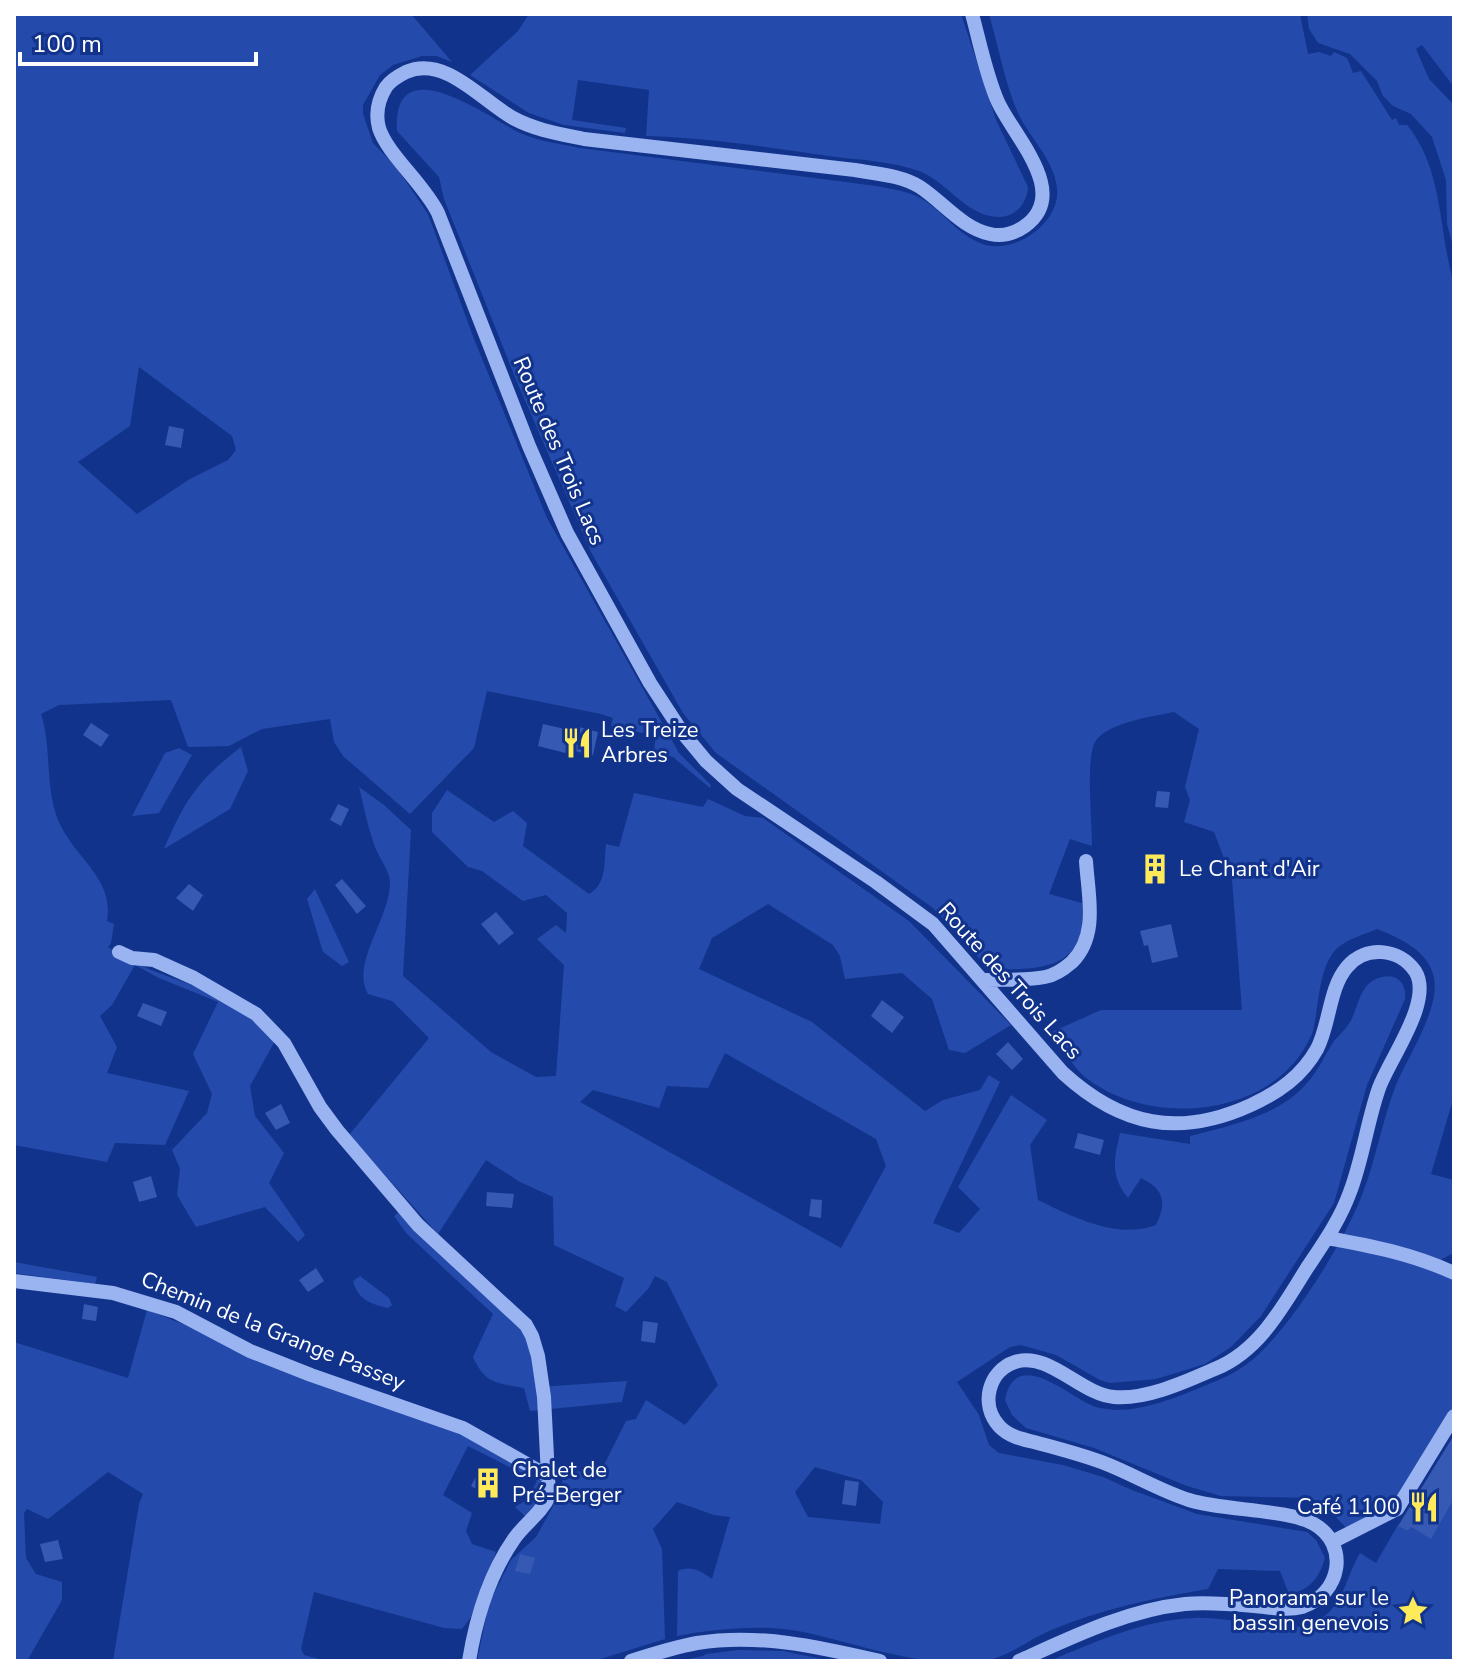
<svg xmlns="http://www.w3.org/2000/svg" width="1468" height="1675" viewBox="0 0 1468 1675" font-family="'Nunito Sans',sans-serif">
  <style>
    .green { fill: #244bab; fill-rule: evenodd }
    .building { fill: #3659b3 }
    .lines { fill: none; stroke-linecap: round; stroke-linejoin: round }
    .minor { stroke: #9ab3f1; stroke-width: 14 }
    .labels { text-anchor: middle; dominant-baseline: central; stroke-width: 6; stroke-linejoin: round; paint-order: stroke }
    .street-label { font-size: 22px; fill: #fff; stroke: #12338b }
    .poi-label { font-size: 22px; fill: #fff; stroke: #12338b; text-anchor: start }
  </style>
  <rect width="100%" height="100%" fill="#12338b"/>
  <!-- green -->
  <path class="green" d="M14,14H411L452,62L436,56H422L393,65L380,75L363,105V114L373,143L396,167L428,214L474,339L547,518L679,753L711,785L710,788L673,757L654,750L656,736L611,726L613,718L601,714L487,691L474,748L410,814L343,756L334,742L330,719L262,729L229,746L188,747L171,700L59,705L41,714C53,750 43,796 63,830C81,862 114,882 107,921L114,924L111,943L108,947C141,971 180,978 216,995C238,1005 257,1023 276,1039L250,1086L255,1116L284,1153L269,1183L305,1235L298,1242L265,1207L196,1227L177,1195L180,1169L172,1150L207,1113L212,1094L193,1054L218,1002L159,978L135,965L112,1005L100,1016L117,1047L107,1073L189,1091L165,1145L115,1143L107,1162L14,1145ZM139,367L232,436L236,450L228,460L190,479L137,514L78,462L130,426Z
    M529,14H961L996,120L1028,187C1027,204 1015,218 997,217C965,215 948,182 919,171C891,161 859,160 829,156C768,147 708,138 646,136L649,90L578,80L572,120L626,128L625,133L564,125L529,113L470,75L518,31Z
    M989,14H1300L1308,54L1319,52L1331,56L1334,52L1347,58L1353,73L1361,71L1392,120L1396,118L1399,125H1407C1444,170 1438,230 1454,284V1096L1431,1174L1454,1180V1253L1440,1260L1454,1278V1409L1383,1522L1355,1537L1329,1510L1311,1498L1221,1496L1187,1486L1094,1448L1026,1428L1012,1415L1005,1400C1015,1346 1068,1396 1093,1406C1100,1409 1109,1409 1117,1410C1145,1410 1178,1397 1204,1386C1219,1380 1234,1374 1247,1364C1286,1336 1345,1241 1362,1195C1376,1159 1382,1121 1396,1085C1408,1056 1440,1009 1434,978C1429,951 1400,938 1377,929C1366,934 1353,937 1343,944C1317,959 1320,1008 1312,1034C1309,1041 1304,1049 1300,1055C1255,1118 1149,1124 1089,1080C1073,1069 1063,1048 1052,1032L1101,1010H1242L1232,879L1214,832L1184,822L1190,800L1185,787L1199,729L1174,712C1154,716 1103,723 1094,744C1086,764 1092,822 1092,846L1070,839L1049,894L1082,903C1082,913 1083,926 1080,935C1068,974 1022,968 990,970L933,908L716,753L683,713L591,552L517,382L444,199L439,177L397,131C392,45 489,118 520,133C538,141 560,144 580,148L876,186C892,189 908,191 922,199C945,213 960,238 986,245C1017,253 1061,222 1057,188C1054,159 1030,139 1018,113C1005,84 998,45 989,14Z
    M1307,14H1454V87L1422,45L1416,49L1429,79L1454,105V250L1447,224L1446,180L1432,137L1411,114L1393,106L1383,96L1377,81L1350,54L1318,43L1309,29Z
    M241,747L248,771L230,809L164,849C185,800 197,781 241,747Z
    M179,748L192,755L159,813L132,816L165,753Z
    M359,787L384,805L411,830L403,976L491,1052L536,1077L556,1076L564,965L537,939L556,925L566,933L567,913L546,895L523,901L482,871L468,867L432,832V813L447,790L494,822L513,811L527,823L523,846L589,894C607,884 604,862 606,844L619,847L634,793L703,807L708,799L745,816L763,818L909,921L1011,1025L965,1053L949,1050L932,999L902,973L845,979L840,956L833,945L768,904L712,938L699,969L812,1022L925,1111L943,1100L980,1090L989,1075L1000,1082L933,1223L959,1233L980,1209L958,1187L1011,1095L1047,1120L1030,1145L1038,1200C1073,1217 1117,1240 1156,1225C1167,1202 1164,1189 1141,1178L1128,1198C1110,1175 1114,1160 1120,1133L1190,1144V1136C1231,1125 1279,1116 1307,1083C1318,1071 1325,1055 1334,1041C1339,1035 1346,1029 1350,1022C1358,1009 1359,988 1374,980C1392,971 1407,979 1405,999L1367,1085L1334,1203L1261,1316L1231,1347L1205,1364L1156,1379L1110,1383L1100,1380L1056,1355L1021,1345L1010,1347L957,1382L979,1415L989,1445L999,1453L1063,1465L1103,1477L1132,1490L1197,1514L1307,1532L1316,1540L1325,1558C1319,1578 1310,1590 1289,1594L1280,1571L1218,1569L1208,1589C1154,1598 1100,1609 1049,1631C1028,1640 1007,1658 983,1661C920,1669 858,1643 798,1631C763,1624 711,1629 677,1636L678,1571C692,1565 700,1571 712,1579L730,1517L714,1515L677,1502L653,1529L662,1549L665,1639L594,1661H477L489,1603L511,1560L536,1537L557,1499L565,1472L601,1471L626,1421L636,1419L646,1400L685,1425L718,1385L667,1282L655,1276L648,1289L626,1312L615,1306L624,1278L554,1245L553,1197L520,1182L486,1160L438,1234L349,1135L429,1038L392,1001L368,994C350,963 391,918 390,881C389,871 379,857 375,847C368,828 364,807 359,787ZM725,1053L876,1139L886,1166L841,1248L580,1102L593,1090L659,1108L667,1086L708,1088ZM815,1467L861,1480L883,1502L880,1524L808,1517L795,1492Z
    M315,889L349,962L342,966L323,952L307,899Z
    M400,1211L519,1326L530,1345L539,1387L627,1381L622,1402L530,1411L524,1388C497,1383 485,1384 473,1357L493,1314L407,1234L394,1216Z
    M14,1262L97,1277L95,1284L14,1273Z
    M360,1276L389,1298L392,1305L388,1308C371,1304 358,1300 353,1281Z
    M147,1310L456,1431L542,1480L540,1500L526,1517L515,1507L527,1500L537,1481L468,1446L443,1495L472,1513L466,1531L472,1544L496,1552L471,1617L462,1629L444,1628L314,1592L301,1649L304,1655L327,1661H113L139,1504L143,1494L108,1472L48,1519L27,1509L24,1513L26,1558L36,1574L62,1582V1600L27,1661H14V1342L128,1378Z
    M1454,1499V1661H1049C1096,1642 1142,1620 1194,1618C1222,1616 1289,1632 1309,1625C1344,1611 1344,1580 1360,1553L1376,1563L1398,1525L1408,1531L1411,1527L1431,1538Z
    M738,1650L783,1651L831,1661H679L703,1656L706,1654Z"/>
  <!-- building -->
  <path class="building" d="M169,426L184,429L181,448L165,445Z
    M91,723L109,735L101,747L83,735Z
    M543,724L578,732L579,727L598,732L593,755L574,751L573,755L538,746Z
    M1157,791L1170,792L1168,808L1155,807Z
    M338,804L349,809L341,826L330,820Z
    M1146,853L1166,855L1163,885L1143,883Z
    M342,879L366,906L357,914L335,885Z
    M189,884L203,895L193,911L176,898Z
    M496,912L514,933L499,945L481,924Z
    M1171,924L1178,957L1152,963L1148,945L1144,946L1140,931Z
    M882,1000L904,1017L892,1033L871,1016Z
    M143,1003L167,1012L161,1026L137,1016Z
    M1008,1042L1023,1059L1012,1070L996,1054Z
    M281,1104L290,1123L276,1130L265,1113Z
    M1078,1133L1104,1140L1100,1155L1074,1148Z
    M151,1176L157,1197L139,1202L133,1182Z
    M487,1192L514,1194L512,1208L486,1206Z
    M811,1199L822,1200L821,1218L809,1216Z
    M316,1268L324,1281L308,1292L299,1280Z
    M84,1304L98,1307L96,1321L82,1319Z
    M643,1321L658,1323L655,1343L641,1341Z
    M1454,1435V1499L1431,1539L1411,1527L1408,1531L1398,1526Z
    M480,1469L499,1480L490,1497L471,1486Z
    M845,1480L859,1482L856,1506L842,1504Z
    M58,1540L63,1559L45,1562L40,1544Z
    M520,1554L535,1558L530,1574L515,1571Z"/>
  <g class="lines">
    <!-- minor -->
    <path class="minor" d="M972,14C980,43 986,75 998,102C1014,137 1071,193 1025,226C1015,233 1003,237 990,234C962,228 943,202 920,187C901,175 876,174 855,170L584,139C560,134 535,130 513,118C481,100 445,55 406,72C398,76 391,80 386,87C378,100 375,113 379,128C387,154 424,184 438,213L529,446L567,533L650,683L682,732L706,761L737,789L876,882L933,924L1063,1073C1121,1126 1179,1138 1251,1105C1279,1092 1302,1076 1317,1049C1330,1024 1329,988 1347,967C1365,945 1399,948 1415,971C1434,1000 1390,1058 1379,1088C1367,1122 1363,1158 1350,1192C1340,1220 1323,1244 1307,1268C1283,1306 1260,1350 1217,1368C1187,1381 1147,1400 1114,1397C1080,1394 1049,1351 1015,1362C988,1371 980,1405 999,1426C1008,1436 1021,1439 1034,1442C1059,1449 1084,1455 1109,1465C1136,1476 1161,1491 1189,1500C1224,1511 1288,1509 1314,1524C1350,1545 1341,1594 1302,1607C1287,1611 1269,1607 1254,1606C1231,1604 1208,1602 1185,1604C1127,1610 1072,1637 1019,1661
      M119,952L132,958L154,960L194,978L256,1014L284,1043L320,1107L337,1130L418,1225L526,1325L532,1336L538,1356L544,1397L549,1496C542,1513 524,1524 514,1539C489,1575 476,1618 469,1661
      M983,980C1003,979 1025,981 1045,977C1056,975 1064,969 1072,962C1099,935 1088,895 1086,861
      M1327,1238C1372,1246 1413,1254 1454,1273
      M14,1281L113,1293L176,1312L250,1351L311,1375L463,1428L548,1476
      M1332,1542L1397,1509L1454,1416
      M631,1661C653,1654 675,1647 697,1643C759,1633 819,1647 880,1661"/>
  </g>
  <!-- icons -->
  <defs>
    <g id="restaurant-bare" transform="scale(2.4)"><path d="M-5-6h1v4h1v-4h1v4h1v-4h1v5L-1.5 .5V6h-2V.5L-5-1ZM5-6V6H3V1.5H1.5Q1.5-4 5-6Z" fill="#ffeb5a" stroke="#12338b" stroke-width="2.5" paint-order="stroke"/></g>
    <g id="building-bare" transform="scale(2.4)"><path d="M-4-6H4V6H1V3H-1V6H-4ZM-2.5-4.3h1.7v1.8h-1.7ZM.8-4.3h1.7v1.8H.8ZM-2.5-1h1.7V.8h-1.7ZM.8-1h1.7V.8H.8Z" fill="#ffeb5a" stroke="#12338b" stroke-width="2.5" paint-order="stroke"/></g>
    <g id="sight-bare" transform="scale(2.4)"><path d="M0-6L1.8-2.2L6-1.7L2.9 1.2L3.7 5.4L0 3.3L-3.7 5.4L-2.9 1.2L-6-1.7L-1.8-2.2Z" fill="#ffeb5a" stroke="#12338b" stroke-width="2.5" paint-order="stroke"/></g>
  </defs>
  <g fill-rule="evenodd">
    <use href="#restaurant-bare" x="577" y="743"/>
    <use href="#building-bare" x="1155" y="869"/>
    <use href="#building-bare" x="488" y="1483"/>
    <use href="#restaurant-bare" x="1424" y="1507"/>
    <use href="#sight-bare" x="1413" y="1611"/>
  </g>
  <g class="labels">
    <!-- street labels -->
    <g class="street-label">
      <text transform="translate(559 451) rotate(67)">Route des Trois Lacs</text>
      <text transform="translate(1010 981) rotate(48)">Route des Trois Lacs</text>
      <text transform="translate(273 1331) rotate(22)">Chemin de la Grange Passey</text>
    </g>
    <!-- poi labels -->
    <g class="poi-label">
      <text x="601" y="730">Les Treize<tspan x="601" dy="25">Arbres</tspan></text>
      <text x="1179" y="869">Le Chant d'Air</text>
      <text x="512" y="1470">Chalet de<tspan x="512" dy="25">Pré-Berger</tspan></text>
      <text x="1400" y="1507" text-anchor="end">Café 1100</text>
      <text x="1389" y="1598" text-anchor="end">Panorama sur le<tspan x="1389" dy="25">bassin genevois</tspan></text>
    </g>
  </g>
  <!-- border -->
  <rect width="1468" height="1675" fill="none" stroke="#ffffff" stroke-width="32"/>
  <!-- scale -->
  <path d="M20 52v12h236v-12" fill="none" stroke="#ffffff" stroke-width="4"/>
  <text x="32" y="52" font-size="24" fill="#ffffff" stroke="#12338b" stroke-width="6" paint-order="stroke">100 m</text>
</svg>
